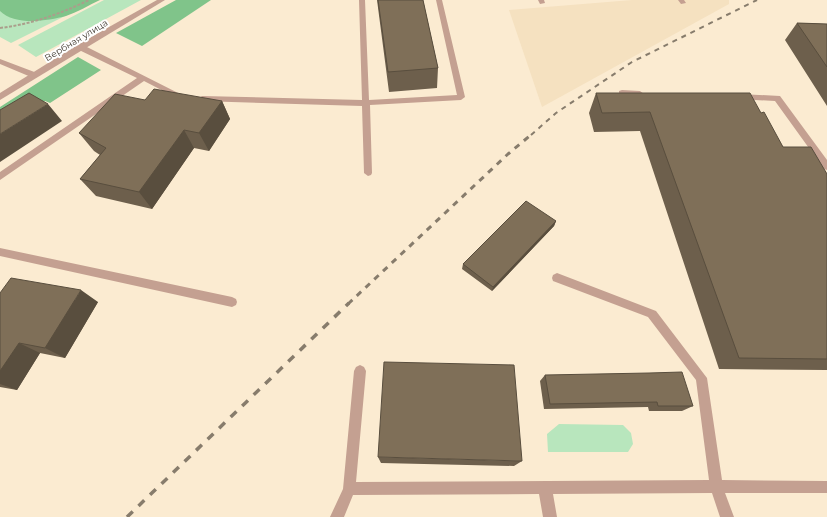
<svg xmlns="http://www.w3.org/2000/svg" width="827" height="517" viewBox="0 0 827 517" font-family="Montserrat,sans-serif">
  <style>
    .built { fill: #f5e1c0 }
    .green { fill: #b8e6bd }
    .forest { fill: #80c48a }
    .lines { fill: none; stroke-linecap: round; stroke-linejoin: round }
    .path { stroke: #aa9e8b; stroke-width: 2; stroke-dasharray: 3 1.5; stroke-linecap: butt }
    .service { fill: #c4a091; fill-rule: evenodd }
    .minor { fill: #c4a091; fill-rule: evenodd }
    .rail-far2 { stroke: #877c6c; stroke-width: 2; stroke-dasharray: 5 5; stroke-linecap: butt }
    .rail-far1 { stroke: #877c6c; stroke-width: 3; stroke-dasharray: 6 6; stroke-linecap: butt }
    .rail { stroke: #877c6c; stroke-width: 3.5; stroke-dasharray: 8 8; stroke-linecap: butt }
    .wall { fill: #6d5f4c }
    .shaded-wall { fill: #594e3e }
    .building { fill: #7f6f58; stroke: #594e3e }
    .labels { text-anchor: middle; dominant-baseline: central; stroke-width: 4; stroke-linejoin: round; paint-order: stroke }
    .far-street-label { font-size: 9px; fill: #3f382e; stroke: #fff }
  </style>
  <rect width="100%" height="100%" fill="#fbebd1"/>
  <!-- built -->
  <path class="built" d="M632,0H729V4L542,107L509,10Z"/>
  <!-- green -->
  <path class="green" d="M0,0H97L11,43L0,37Z
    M104,0H141L36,57L18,45Z
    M559,424L623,425L631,433L633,444L628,452H548L547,434Z"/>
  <!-- forest -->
  <path class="forest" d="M0,0H100C89,5 78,12 66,16C47,21 15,26 0,11Z
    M176,0H211L142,46L116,33Z
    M78,57L101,70L50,103L45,101L0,131V107Z"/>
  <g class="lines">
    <!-- path -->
    <path class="path" d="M0,28C32,24 60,14 89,0"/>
    <!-- service -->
    <path class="service" d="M359,0H365L369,100L457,95L436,0H442L465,97L461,100L370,105L372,173L371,175L368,176L364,173L362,106L199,101L198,99L202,96L362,100Z
      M538,0H544L545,3L540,4Z
      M678,0H684L686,3L681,4Z
      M77,45H83L186,97L182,100L179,99L144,81L0,180V172L137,78L77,49Z
      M0,59L37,73L38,75L34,77H31L0,64Z
      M622,90L640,91L644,94L640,97L619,95V91Z
      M740,94L780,96L827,160V170L824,169L775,101L737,99V95Z
      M0,248L232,297L236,299L237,302L236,305L232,307L0,256Z
      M557,273L656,311L707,378L722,480L827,481V493H725L734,517H720L712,493L553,494L557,517H543L539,494L353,495L344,517H330L343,489L354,371L356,367L360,365L364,367L366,371L356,482L709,480L696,380L648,317L553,281L552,278L553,275Z"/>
    <!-- minor -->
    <path class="minor" d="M157,0H165L0,100V93L77,45Z"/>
    <!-- rail-far2 -->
    <path class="rail-far2" d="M531,135L556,113L632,62L757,0"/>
    <!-- rail-far1 -->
    <path class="rail-far1" d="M348,304L508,154L532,134"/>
    <!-- rail -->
    <path class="rail" d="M127,517L349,303"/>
  </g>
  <!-- wall -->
  <path class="wall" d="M377,0H423L438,68L437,88L389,92Z
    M797,23L827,24V106L785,40Z
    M596,93L761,113L783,147L827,174V370L719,369L640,131L594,132L589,113Z
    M145,100L222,101L230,119L209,151L194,148L152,209L96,196L80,179L100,155L94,151L79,133Z
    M556,221L554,226L492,291L462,269L463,264Z
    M0,293L98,302L65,358L40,353L17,390L0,387Z
    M545,375L693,406L682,411H649L648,407L544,409L540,381Z
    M378,457L522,461L514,466L381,463Z"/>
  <!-- shaded-wall -->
  <path class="shaded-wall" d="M222,101L230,119L209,151L199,133Z
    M48,104L62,121L0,162V134Z
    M184,130L194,148L152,209L139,192Z
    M556,221L554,226L492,291L493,287Z
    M81,290L98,302L65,358L45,348Z
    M19,343L40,353L17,390L0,384V371Z"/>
  <!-- building -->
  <path class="building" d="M378,0H423L438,68L388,72Z
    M797,23L827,24V67Z
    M154,89L222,101L199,133L184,130L139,192L80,179L106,148L79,133L115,94L145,100Z
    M29,93L48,104L0,134V110Z
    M596,93H750L761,113L764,112L783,147H811L827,174V359L739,358L650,112L602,113Z
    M526,201L556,221L493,287L463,264Z
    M11,278L81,290L45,348L19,343L0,371V293Z
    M384,362L514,365L522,461L378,457Z
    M682,372L693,406H658L657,402L550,404L545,375L649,373Z"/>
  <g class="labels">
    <!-- far-street labels -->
    <g class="far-street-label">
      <text transform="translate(76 40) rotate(-31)">Вербная улица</text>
    </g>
  </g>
</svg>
